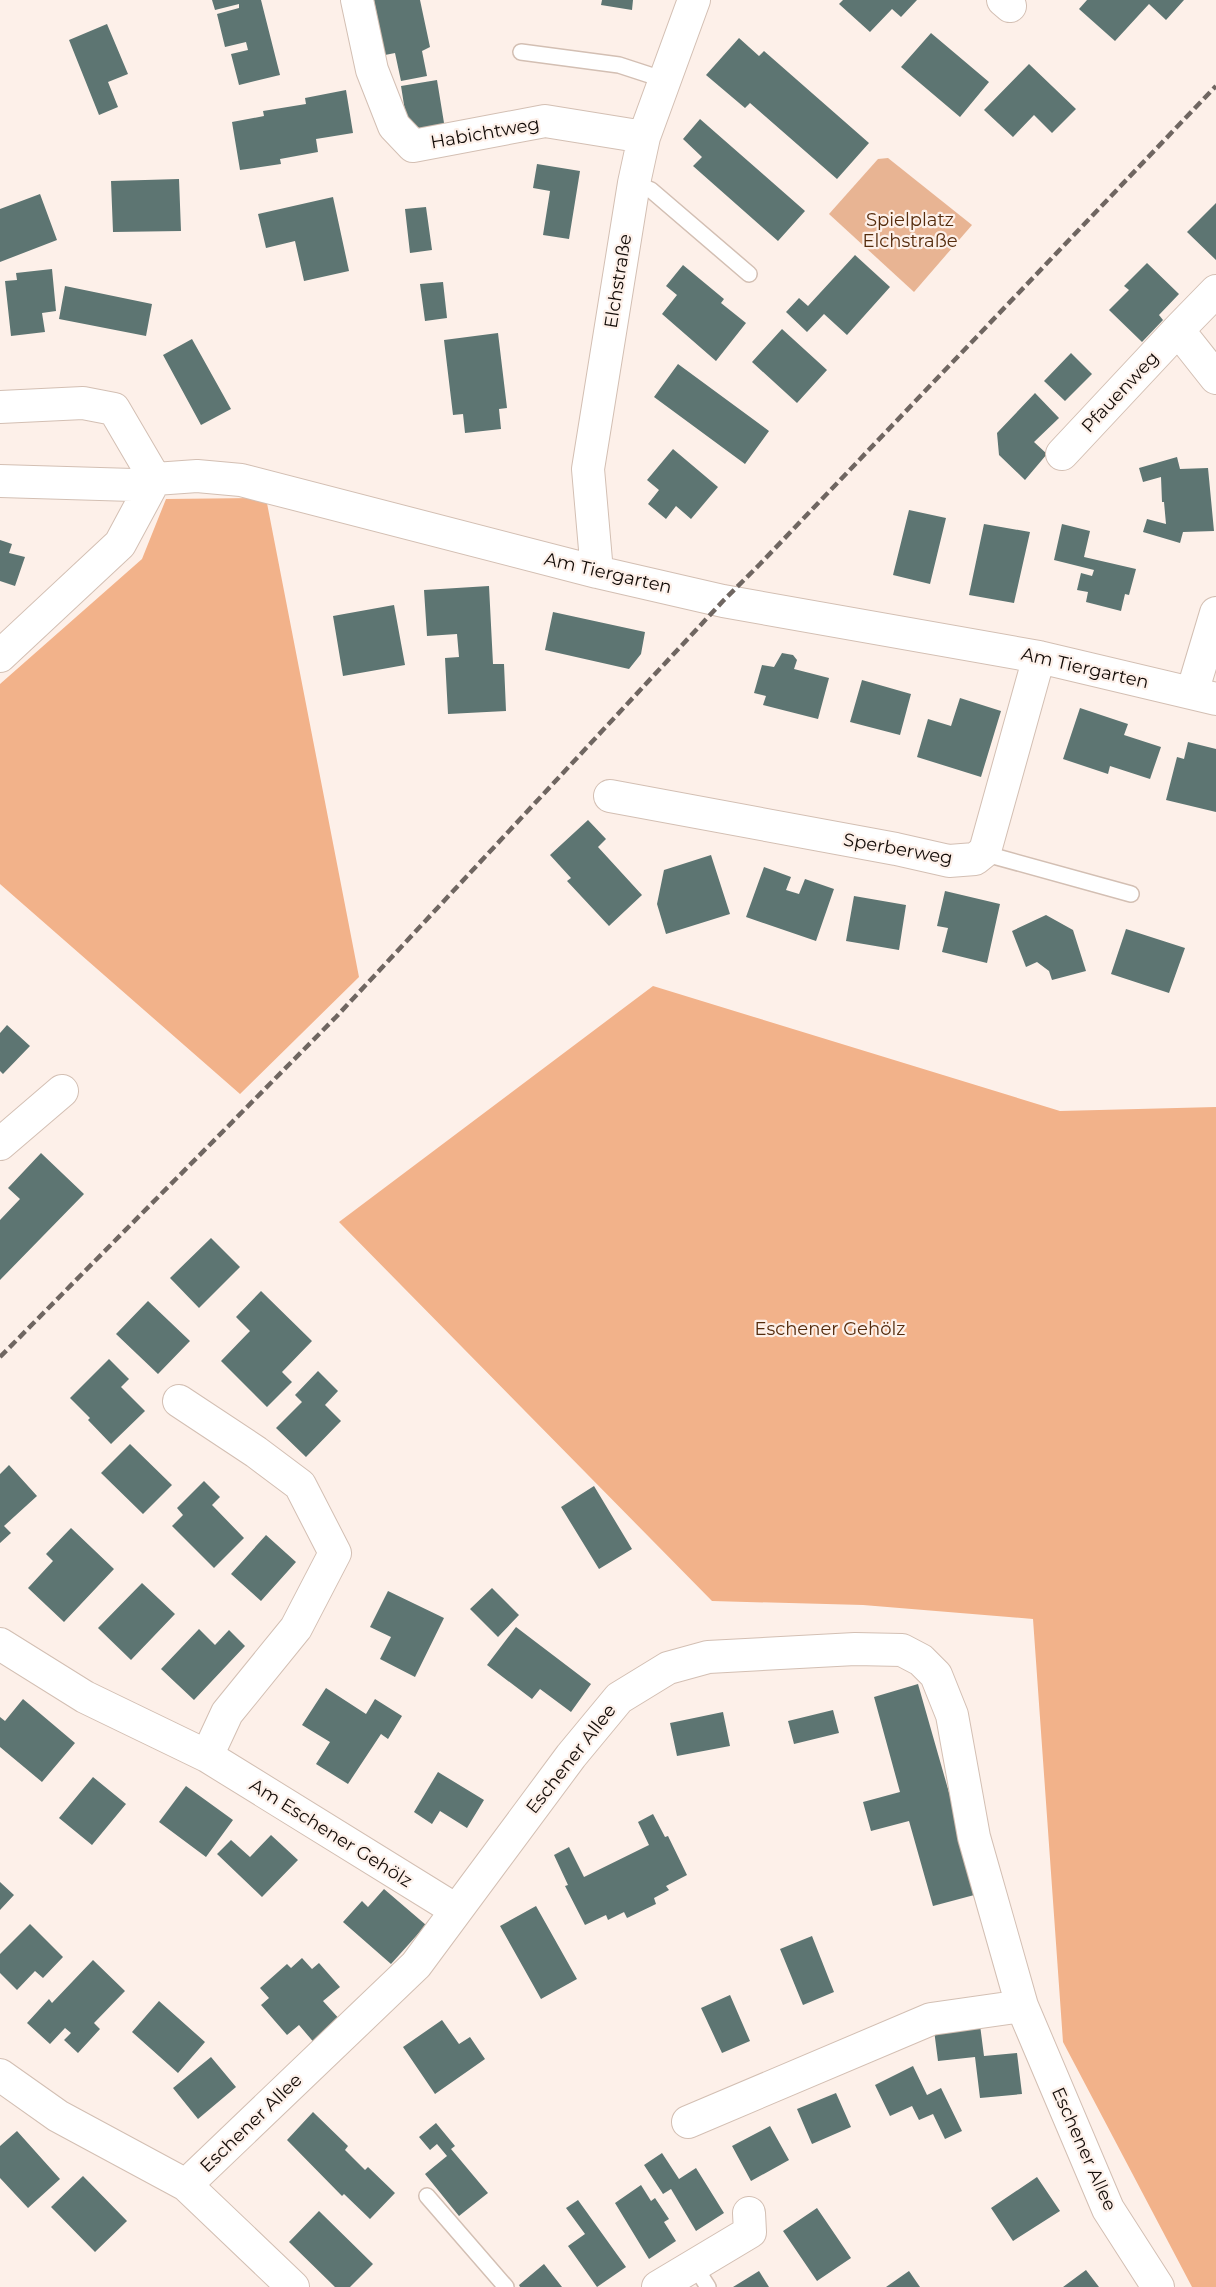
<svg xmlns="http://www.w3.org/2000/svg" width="1216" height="2287" viewBox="0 0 1216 2287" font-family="Montserrat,sans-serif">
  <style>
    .green { fill: #e8b493 }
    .forest { fill: #f2b28a }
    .building { fill: #5d7572 }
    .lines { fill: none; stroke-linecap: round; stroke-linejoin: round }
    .service-casing { stroke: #d3bfb3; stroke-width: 18 }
    .minor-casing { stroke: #d3bfb3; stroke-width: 34 }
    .service { stroke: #fff; stroke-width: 15 }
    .minor { stroke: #fff; stroke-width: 32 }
    .rail { stroke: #6f6661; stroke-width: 4.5; stroke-dasharray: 9 4.5; stroke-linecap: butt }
    .labels { text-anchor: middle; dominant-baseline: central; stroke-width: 4.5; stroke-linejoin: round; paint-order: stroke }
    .street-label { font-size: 18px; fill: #120b07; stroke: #fdf0e9 }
    .park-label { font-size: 18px; fill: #542b0c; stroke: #fdf0e9 }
  </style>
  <rect width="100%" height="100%" fill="#fdf0e9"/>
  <!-- green -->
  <path class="green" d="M888,158L972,225L914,292L829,214L878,159Z"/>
  <!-- forest -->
  <path class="forest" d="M266,498L359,977L240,1094L0,884V684L142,559L166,499Z
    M653,986L1060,1111L1216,1107V2287H1192L1063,2042L1033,1619L863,1605L712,1601L339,1222Z"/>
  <!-- building -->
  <path class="building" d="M212,0H261L280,75L239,85L231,54L248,50L246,42L225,47L217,14L239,8V4L215,10Z
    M374,0H420L430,47L422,51L427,76L401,81L395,53L385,55Z
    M602,0H633L632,10L601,5Z
    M843,0H917L901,17L892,9L870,32L839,4Z
    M1087,0H1184L1166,20L1149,4L1115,41L1079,9Z
    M107,24L128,74L108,82L118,107L99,115L69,40Z
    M931,33L989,82L960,117L901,67Z
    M739,38L759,56L764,51L869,143L837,179L750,103L745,108L706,75Z
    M1029,64L1076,109L1052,133L1034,115L1013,137L984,110Z
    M437,80L445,129L409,136L401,86Z
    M346,90L353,133L316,139L318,152L280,159L281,164L240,170L232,122L264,116L263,111L306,104L305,98Z
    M700,119L805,211L778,241L693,166L702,157L683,139Z
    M537,164L580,171L569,239L543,235L550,191L533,188Z
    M179,179L181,231L113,232L111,181Z
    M40,194L57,240L0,262V209Z
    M333,197L349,271L304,281L295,241L266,248L258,214Z
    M1216,203V260L1187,232Z
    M426,207L432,250L410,253L405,209Z
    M855,255L890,287L847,335L824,314L807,332L786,312L799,298L808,306Z
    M1147,263L1179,294L1159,315L1163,320L1142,342L1109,310L1129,290L1124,286Z
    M683,265L724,299L721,303L746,323L716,361L662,314L677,295L666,286Z
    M52,269L56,311L42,313L45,332L11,336L5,281L17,280L16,273Z
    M443,282L447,318L425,321L420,284Z
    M65,286L152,304L146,336L59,319Z
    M782,329L827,370L797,403L752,362Z
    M498,333L507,408L499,409L501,429L465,433L463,414L453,415L444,340Z
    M192,339L231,409L201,425L163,355Z
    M1071,353L1092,374L1065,401L1044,381Z
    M678,364L769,431L745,464L654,397Z
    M1035,393L1059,418L1034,442L1047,454L1025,480L999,455L997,433Z
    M673,449L718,487L691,519L676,506L666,519L648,504L659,490L647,480Z
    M1177,457L1180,469L1208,468L1214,531L1183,532L1180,543L1143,532L1147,519L1166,524L1164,502H1162L1161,477L1143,482L1139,468Z
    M909,510L946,518L930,584L893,575Z
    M984,524L1030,532L1014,603L969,595Z
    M1062,524L1090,531L1084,557L1136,569L1129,595L1125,594L1121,611L1086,602L1088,592L1077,590L1081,573L1092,576L1094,570L1054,560Z
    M0,540L12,544L9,553L25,557L15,586L0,581Z
    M489,586L493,664H504L506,711L448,714L445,658L459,657L457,634L427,636L424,590Z
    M394,605L405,665L343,676L333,616Z
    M553,612L645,632L641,654L629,669L545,650Z
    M782,653L793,655L797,660L794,669L829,678L818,719L763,705L766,696L754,693L762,665L774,667Z
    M862,680L911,694L900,735L850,722Z
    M960,698L1001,711L981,777L917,757L928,719L951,726Z
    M1080,708L1128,724L1124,735L1161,747L1150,779L1110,766L1108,774L1063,759Z
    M1188,742L1216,749V812L1166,800L1177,757L1184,759Z
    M588,820L606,839L598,847L642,895L609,926L567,881L571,878L550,855Z
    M711,855L730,914L666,934L657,904L664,870Z
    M764,867L791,877L786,890L799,894L805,879L834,889L816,941L746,917Z
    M945,891L1000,904L987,963L942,952L948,928L937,926Z
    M854,896L906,905L899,950L846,941Z
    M1046,915L1073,930L1086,971L1052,980L1049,971L1037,962L1026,967L1012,931Z
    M1126,929L1185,948L1169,993L1111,974Z
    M7,1025L30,1046L3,1074L0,1071V1033Z
    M41,1153L84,1194L0,1280V1220L20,1199L8,1188Z
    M211,1238L240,1267L199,1308L170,1278Z
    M261,1291L312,1341L282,1372L292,1382L267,1407L221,1361L250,1331L236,1317Z
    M148,1301L190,1341L158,1374L116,1334Z
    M109,1359L129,1379L121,1387L145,1411L111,1444L88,1420L90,1418L70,1398Z
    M318,1371L338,1391L325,1405L341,1421L306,1457L276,1428L302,1402L295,1395Z
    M130,1444L172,1485L143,1514L101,1473Z
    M9,1465L37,1496L4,1526L11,1533L0,1543V1474Z
    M204,1481L220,1497L212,1505L244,1538L214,1568L172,1526L183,1515L177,1508Z
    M594,1486L632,1549L599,1569L561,1507Z
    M71,1528L114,1569L64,1622L28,1588L53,1561L46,1554Z
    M266,1535L296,1562L261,1601L231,1574Z
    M142,1583L175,1614L131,1660L98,1628Z
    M492,1588L519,1615L498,1637L470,1609Z
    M388,1591L444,1618L415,1677L380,1659L391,1637L370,1627Z
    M516,1627L591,1684L571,1712L540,1689L532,1699L487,1665Z
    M199,1629L215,1645L229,1630L245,1646L194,1700L161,1669Z
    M918,1684L978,1894L933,1906L909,1821L871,1831L863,1802L900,1792L874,1697Z
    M326,1688L366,1714L375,1699L402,1716L388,1739L381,1734L348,1784L316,1764L330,1742L302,1725Z
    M23,1699L75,1743L42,1782L0,1747V1717L5,1721Z
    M833,1710L839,1733L794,1744L788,1721Z
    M723,1712L730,1746L677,1756L670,1723Z
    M438,1772L484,1800L467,1828L440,1811L432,1824L414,1812Z
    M93,1777L126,1804L92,1845L59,1818Z
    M186,1786L233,1820L206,1857L159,1822Z
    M653,1814L665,1837L668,1836L687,1875L666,1886L669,1890L654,1898L656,1904L627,1918L624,1912L608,1920L606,1915L585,1925L565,1886L568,1885L554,1855L569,1847L584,1877L649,1845L638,1822Z
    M271,1835L298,1860L262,1897L217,1854L231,1840L250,1857Z
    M0,1882L14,1895L0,1910Z
    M384,1889L426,1925L391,1964L343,1922L362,1901L368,1907Z
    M536,1906L577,1979L541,1999L500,1926Z
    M30,1924L63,1957L43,1978L35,1971L17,1990L0,1973V1954Z
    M812,1936L834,1992L803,2005L780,1949Z
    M302,1958L312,1969L319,1963L340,1987L323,2001L342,2022L316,2045L299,2025L287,2035L261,2005L269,1998L260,1988L287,1964L291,1968Z
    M93,1960L125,1991L94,2023L100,2029L78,2053L64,2040L71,2033L65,2028L50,2044L27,2023L49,1999L52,2003Z
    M730,1995L750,2041L722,2053L701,2008Z
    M159,2001L205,2042L178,2073L132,2032Z
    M442,2020L459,2044L470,2037L485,2059L435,2094L403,2047Z
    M980,2025L984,2056L1017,2053L1022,2094L980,2098L975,2057L938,2061L934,2030Z
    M211,2057L236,2087L198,2119L173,2088Z
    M913,2066L927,2095L941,2088L962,2131L945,2139L933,2114L919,2120L912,2106L890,2116L875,2085Z
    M836,2093L851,2127L812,2144L797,2109Z
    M313,2112L348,2146L345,2150L365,2170L368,2167L395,2193L370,2219L344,2194L342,2196L287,2140Z
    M436,2123L455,2146L451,2149L488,2193L459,2216L425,2174L447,2156L437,2144L430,2150L419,2137Z
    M770,2126L789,2160L751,2181L732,2146Z
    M17,2131L60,2179L28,2208L0,2178V2146Z
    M662,2153L679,2179L696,2168L724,2213L696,2231L671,2189L663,2194L644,2165Z
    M83,2176L127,2221L95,2252L51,2207Z
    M1037,2177L1060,2211L1013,2241L991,2208Z
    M641,2185L651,2201L655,2198L669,2219L664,2222L676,2241L649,2259L615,2203Z
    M578,2200L626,2267L597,2287L568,2246L585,2234L566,2208Z
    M817,2208L851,2258L817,2281L783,2231Z
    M319,2211L373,2264L350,2287H335L289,2242Z
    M544,2264L562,2287H520L519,2285Z
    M1086,2270L1099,2287H1063Z
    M759,2271L769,2287H733Z
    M909,2271L920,2287H886Z"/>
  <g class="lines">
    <!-- service casing -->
    <g class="service-casing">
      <path id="service" d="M521,52L619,65L665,80
        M634,183L651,190L749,274
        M985,851L997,857L1131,894
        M427,2196L506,2287
        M694,2265L708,2287"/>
    </g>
    <!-- minor casing -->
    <g class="minor-casing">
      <path id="minor" d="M357,0L372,70L394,126L413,146L545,121L644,137
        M1003,0L1010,6
        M1216,291L1178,330L1216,378
        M0,407L83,403L114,409L155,479L120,544L0,656
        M1062,454L1178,330
        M0,481L133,485L155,479L197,476L241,480L597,572L723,601L1039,657L1216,699
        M597,572L588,469L634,183L644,137L694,0
        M1192,693L1216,613
        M610,796L896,849L949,861L975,859L985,851L1039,657
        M0,1144L62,1091
        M179,1401L256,1452L300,1485L335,1553L296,1628L227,1713L207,1756
        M0,1644L85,1697L207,1756L456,1910
        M0,2075L58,2116L186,2185L293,2287
        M688,2122L931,2019L1022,2006
        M186,2185L416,1965L571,1756L619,1698L668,1668L708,1657L855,1649L902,1650L921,1660L936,1675L952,1715L974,1837L1022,2006L1108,2209L1158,2287
        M658,2287L750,2232L749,2213"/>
    </g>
    <!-- service -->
    <use href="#service" class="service"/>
    <!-- minor -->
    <use href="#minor" class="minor"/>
    <!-- rail -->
    <path class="rail" d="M0,1357L336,1017L723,601L760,564L1216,86"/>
  </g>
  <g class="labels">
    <!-- street labels -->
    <g class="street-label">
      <text transform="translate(485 133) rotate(-10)">Habichtweg</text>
      <text transform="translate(618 281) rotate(-81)">Elchstraße</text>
      <text transform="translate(1120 392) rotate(-47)">Pfauenweg</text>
      <text transform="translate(608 573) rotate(13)">Am Tiergarten</text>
      <text transform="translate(1085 668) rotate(13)">Am Tiergarten</text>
      <text transform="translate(898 849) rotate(10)">Sperberweg</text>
      <text transform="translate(571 1759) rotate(-52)">Eschener Allee</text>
      <text transform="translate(331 1833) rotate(32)">Am Eschener Gehölz</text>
      <text transform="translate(251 2123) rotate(-44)">Eschener Allee</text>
      <text transform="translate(1084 2149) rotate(66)">Eschener Allee</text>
    </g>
    <!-- park labels -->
    <g class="park-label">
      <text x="910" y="220">Spielplatz<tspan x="910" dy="21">Elchstraße</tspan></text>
      <text x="830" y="1329">Eschener Gehölz</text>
    </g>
  </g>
</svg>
